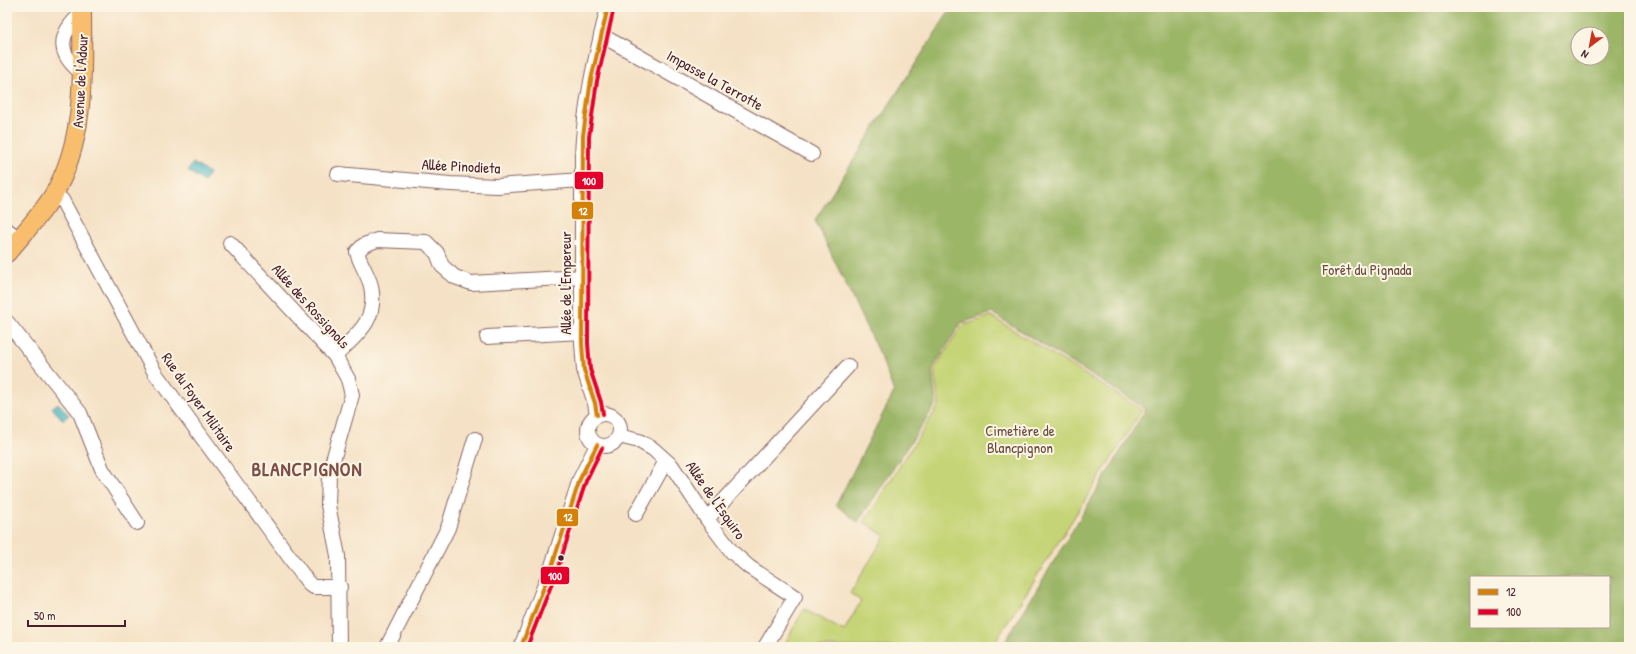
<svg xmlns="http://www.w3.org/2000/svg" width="1636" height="654" viewBox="0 0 1636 654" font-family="'Patrick Hand',sans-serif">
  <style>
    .green { fill: #c5d476; stroke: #887a50 }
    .forest { fill: #9cb667; stroke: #736a49; fill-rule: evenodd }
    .water { fill: #48b6c1; stroke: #496a76 }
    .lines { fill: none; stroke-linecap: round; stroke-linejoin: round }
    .minor-casing { stroke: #866361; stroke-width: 16 }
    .major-casing { stroke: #866361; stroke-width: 20 }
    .minor { stroke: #fff; stroke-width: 14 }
    .major { stroke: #f9be6d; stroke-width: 18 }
    .bus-1-casing { stroke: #fcf5e5; stroke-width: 7 }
    .bus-2-casing { stroke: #fcf5e5; stroke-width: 7 }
    .bus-1 { stroke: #d38109; stroke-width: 4 }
    .bus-2 { stroke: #e4002b; stroke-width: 4 }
    .bus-dot { fill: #4a1f2b; stroke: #fcf5e5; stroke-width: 1.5 }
    .labels { text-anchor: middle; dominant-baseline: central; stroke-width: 4; stroke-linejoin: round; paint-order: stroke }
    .street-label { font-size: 15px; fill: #4a1f2b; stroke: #fcf5e5 }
    .park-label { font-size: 15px; fill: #694c3e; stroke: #fcf5e5 }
    .district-label { font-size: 19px; font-weight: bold; letter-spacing: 1px; fill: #7e4e47; stroke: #fcf5e5 }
    .line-badge { stroke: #fcf5e5; stroke-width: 1.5 }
    .badge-label { font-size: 11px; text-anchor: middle; font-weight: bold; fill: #fff }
  </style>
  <rect width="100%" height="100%" fill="#fcf5e5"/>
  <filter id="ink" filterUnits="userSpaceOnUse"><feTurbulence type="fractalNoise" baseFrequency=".025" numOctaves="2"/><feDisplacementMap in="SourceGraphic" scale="8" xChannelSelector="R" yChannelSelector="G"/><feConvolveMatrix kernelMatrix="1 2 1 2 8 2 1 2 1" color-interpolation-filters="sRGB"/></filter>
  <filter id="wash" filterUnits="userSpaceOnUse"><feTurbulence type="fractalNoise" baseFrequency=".012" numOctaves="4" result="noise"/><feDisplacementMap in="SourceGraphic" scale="16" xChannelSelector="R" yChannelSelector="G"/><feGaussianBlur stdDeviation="0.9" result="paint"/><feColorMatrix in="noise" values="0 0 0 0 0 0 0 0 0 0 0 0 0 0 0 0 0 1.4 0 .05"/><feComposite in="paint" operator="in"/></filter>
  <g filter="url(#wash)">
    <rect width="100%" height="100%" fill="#f5e2c6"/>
    <!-- green -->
    <path class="green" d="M991,316L1142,410L992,647H783L804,609L844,631L861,601L850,593L885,536L864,522L939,405L934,369L962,326Z"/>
    <!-- forest -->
    <path class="forest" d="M952,7H1629V647H1002L1146,409L992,313L961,323L932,369L936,404L858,522L836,505L894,392L882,360L815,220ZM1578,34H1602V58H1578ZM1471,577H1609V627H1471Z"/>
    <!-- water -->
    <path class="water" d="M193,163L209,173L204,182L188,171Z
      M58,403L69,415L63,420L52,408Z"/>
  </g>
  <g filter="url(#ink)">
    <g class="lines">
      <!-- minor casing -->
      <g class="minor-casing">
        <path id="minor" d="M82,13C58,34 56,53 82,73
          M601,35L812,154
          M338,174L450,184L497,186L582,180
          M54,193L62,200L155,373L310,585L314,587H340
          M7,230L19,239
          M230,243L335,356L348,379L352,395L329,474L328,505L338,556L339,647
          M7,322L80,413L102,469L137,523
          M487,337L582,332
          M335,356C357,334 378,321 371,286C368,274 360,264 357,252L364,245L377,240L426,242L437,253L442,266L455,277L471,283L582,277
          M588 430a16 16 0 1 1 32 0a16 16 0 1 1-32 0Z
          M597,415L595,403L584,370L582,343V155C584,104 596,56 608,7
          M619,436L639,441L653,449L672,466L707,519L732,552L749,567L795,597L765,647
          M636,514L666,461
          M707,519L848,366
          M387,647L448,528L475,439
          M521,647L552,566L580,479L597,445"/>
      </g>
      <!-- major casing -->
      <g class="major-casing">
        <path id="major" d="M7,253C23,234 41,215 54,194C87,136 82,71 82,7"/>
      </g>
      <!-- minor -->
      <use href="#minor" class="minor"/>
      <!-- major -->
      <use href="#major" class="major"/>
      <!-- bus-1 casing -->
      <g class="bus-1-casing">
        <path id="bus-1" d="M597,415L595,403L584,370L582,343L583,136L591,80L608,7
          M521,647L552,566L580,479L597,445"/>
      </g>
      <!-- bus-2 casing -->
      <g class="bus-2-casing">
        <path id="bus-2" d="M603,414L601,402L590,369L588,343L589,137L597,81L614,8
          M527,647L558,568L586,481L602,448"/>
      </g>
      <!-- bus-1 -->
      <use href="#bus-1" class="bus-1"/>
      <!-- bus-2 -->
      <use href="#bus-2" class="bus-2"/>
    </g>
  </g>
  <!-- markers -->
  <circle class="bus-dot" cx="561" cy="558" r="3.5"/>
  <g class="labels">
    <!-- street labels -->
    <g class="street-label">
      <text transform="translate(715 80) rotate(29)">Impasse la Terrotte</text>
      <text transform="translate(80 81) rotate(-87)">Avenue de l'Adour</text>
      <text transform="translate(461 166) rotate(3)">Allée Pinodieta</text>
      <text transform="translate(565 283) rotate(-90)">Allée de l'Empereur</text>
      <text transform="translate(311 306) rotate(48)">Allée des Rossignols</text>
      <text transform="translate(199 402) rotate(55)">Rue du Foyer Militaire</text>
      <text transform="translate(716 500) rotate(55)">Allée de l'Esquiro</text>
    </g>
    <!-- park labels -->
    <g class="park-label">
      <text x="1367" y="269">Forêt du Pignada</text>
      <text x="1020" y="430">Cimetière de<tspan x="1020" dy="17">Blancpignon</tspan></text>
    </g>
    <!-- district labels -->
    <g class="district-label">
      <text x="307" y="469">BLANCPIGNON</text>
    </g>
  </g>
  <g class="line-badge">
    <rect x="574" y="171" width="30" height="19" rx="4" fill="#e4002b"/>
    <rect x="571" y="201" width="23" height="19" rx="4" fill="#d38109"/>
    <rect x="556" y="508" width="23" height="19" rx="4" fill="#d38109"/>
    <rect x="540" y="566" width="30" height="19" rx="4" fill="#e4002b"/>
  </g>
  <g class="badge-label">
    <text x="589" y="185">100</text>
    <text x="583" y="215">12</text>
    <text x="568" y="521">12</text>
    <text x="555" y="580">100</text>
  </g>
  <!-- margin -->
  <rect width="1636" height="654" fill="none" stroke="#fcf5e5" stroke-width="24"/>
  <!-- legend -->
  <rect x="1470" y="576" width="140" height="52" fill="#fcf5e5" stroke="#b59f9b"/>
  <rect x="1478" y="589" width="20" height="6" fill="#d38109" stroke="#b59f9b"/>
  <text x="1506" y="596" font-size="12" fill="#4a1f2b">12</text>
  <rect x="1478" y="609" width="20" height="6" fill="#e4002b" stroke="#b59f9b"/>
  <text x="1506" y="616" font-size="12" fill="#4a1f2b">100</text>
  <!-- north arrow -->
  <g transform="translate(1590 46) rotate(212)"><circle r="19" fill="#fcf5e5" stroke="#b59f9b"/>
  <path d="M0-3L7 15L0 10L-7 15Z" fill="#c8321e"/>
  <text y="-6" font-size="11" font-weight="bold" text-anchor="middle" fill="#4a1f2b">N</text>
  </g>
  <!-- scale -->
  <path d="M28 620v6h97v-6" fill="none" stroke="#4a1f2b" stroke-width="2"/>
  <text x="34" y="620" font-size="12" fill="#4a1f2b" stroke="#fcf5e5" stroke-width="3" paint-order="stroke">50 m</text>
</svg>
